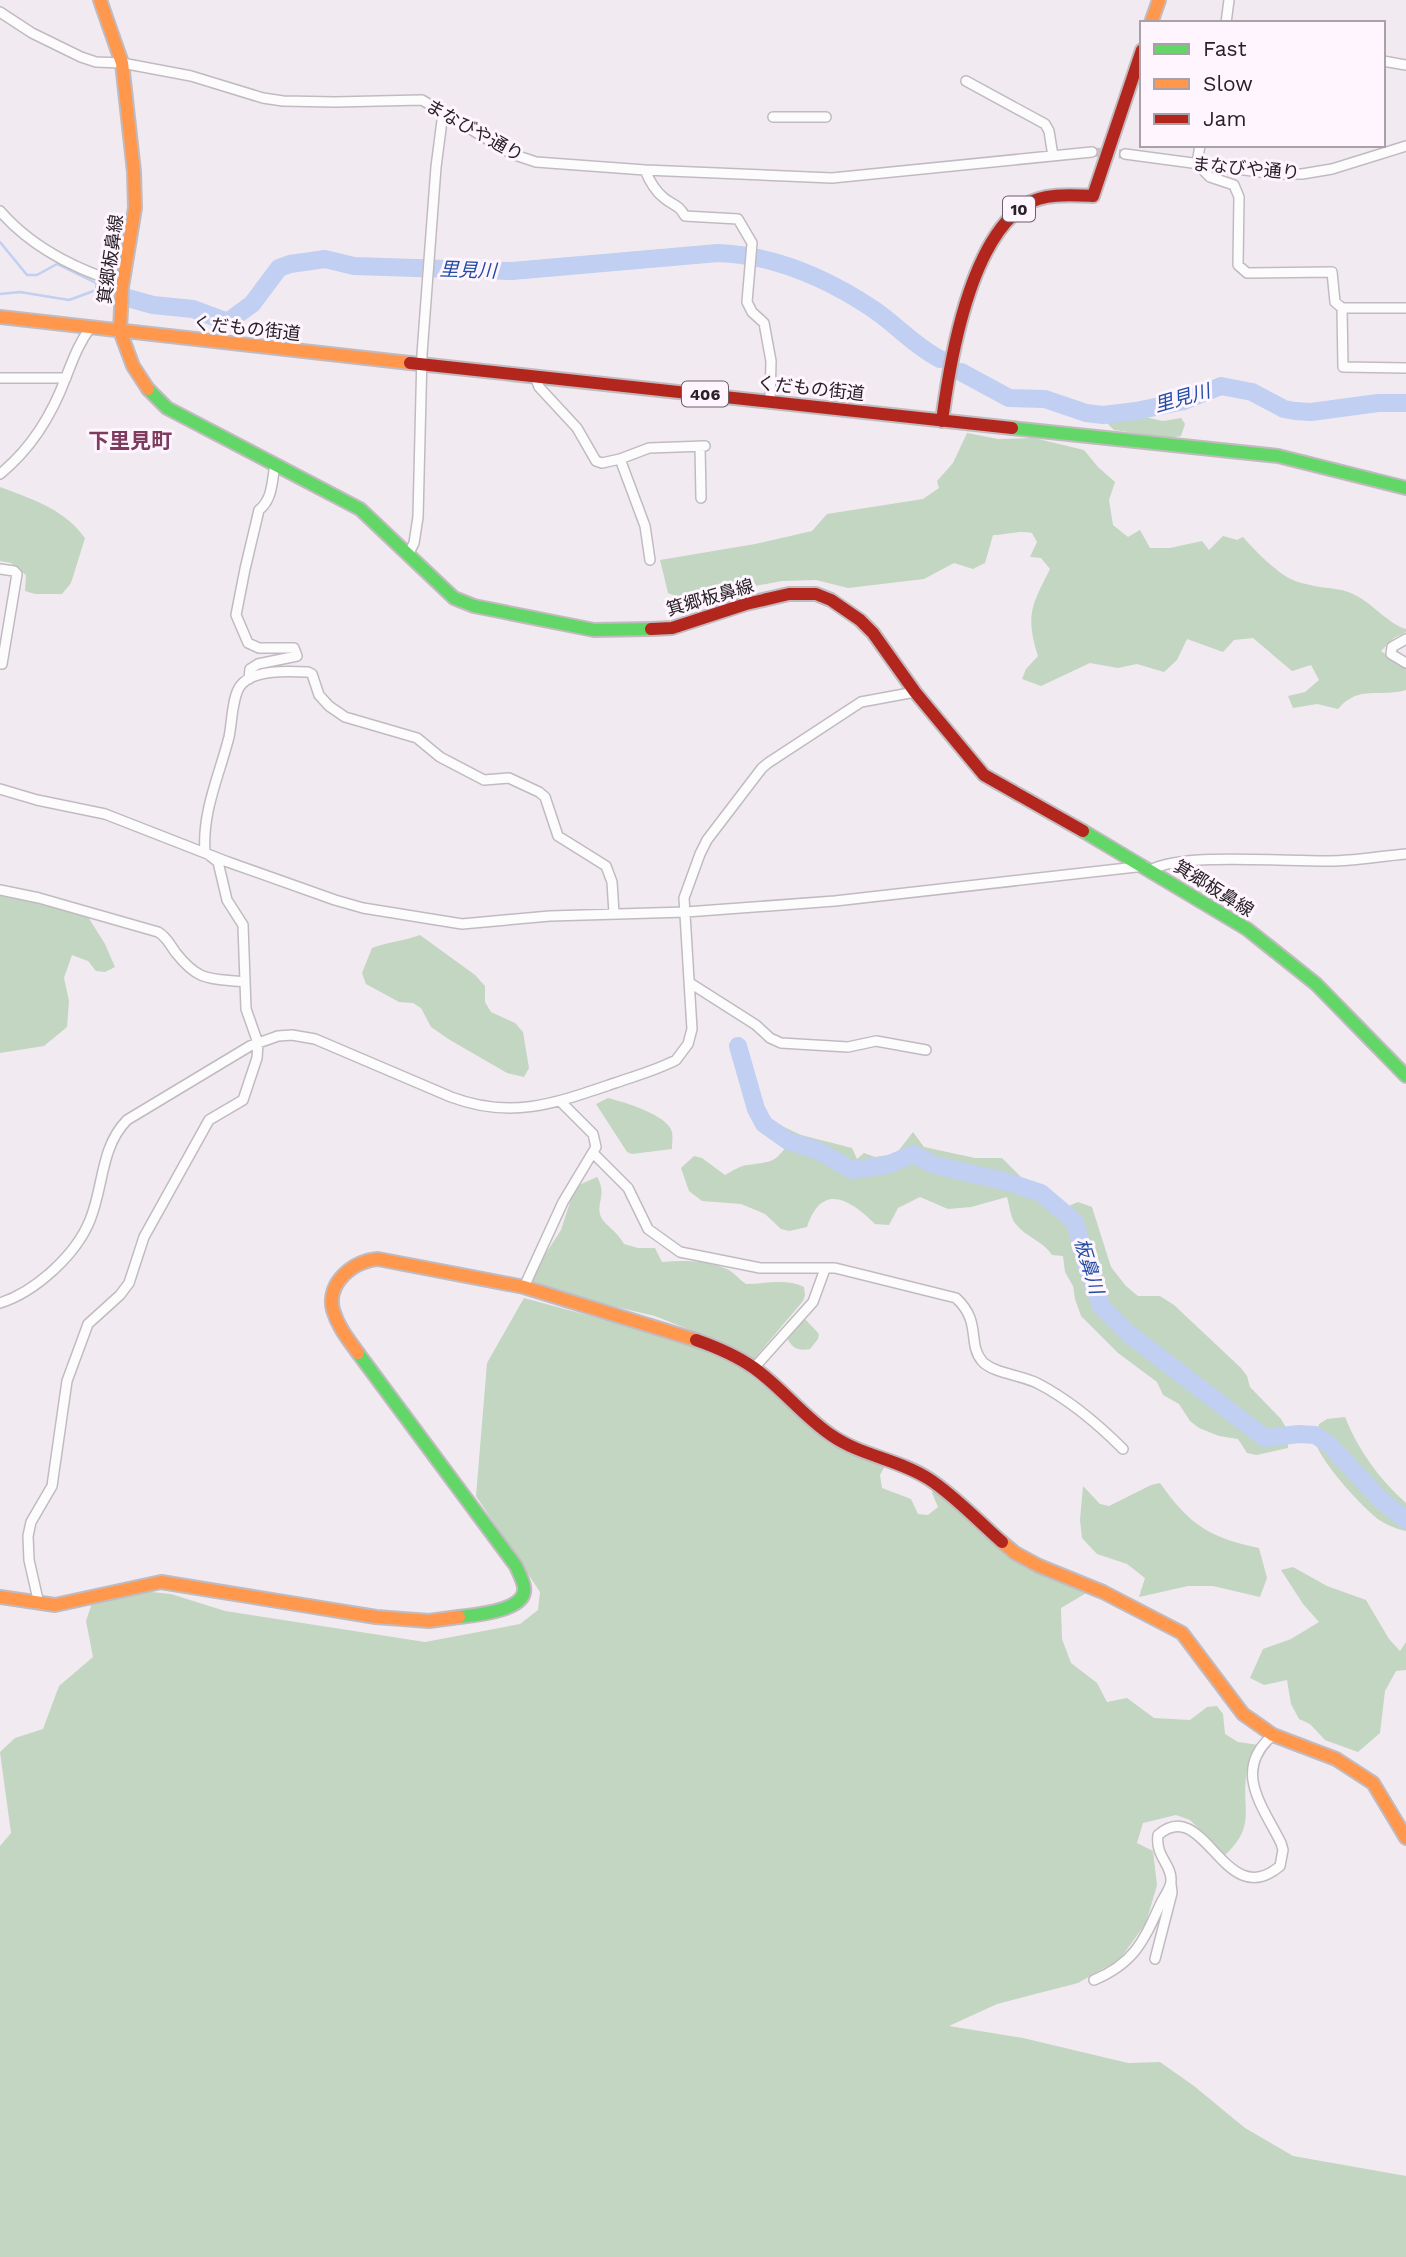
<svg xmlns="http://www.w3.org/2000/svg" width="1406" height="2257" viewBox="0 0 1406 2257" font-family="'Work Sans','Noto Sans JP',sans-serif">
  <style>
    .green { fill: #c2d6c1 }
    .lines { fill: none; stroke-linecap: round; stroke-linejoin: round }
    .stream { stroke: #c0cff2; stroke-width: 2.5 }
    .river { stroke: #c0cff2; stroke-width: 18 }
    .street-tunnel { stroke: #cac2c9; stroke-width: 9; stroke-dasharray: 9 4.5; stroke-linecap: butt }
    .street-casing { stroke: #c1bbc0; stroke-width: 12 }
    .fast-casing { stroke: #c1bbc0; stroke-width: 16 }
    .slow-casing { stroke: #c1bbc0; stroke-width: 16 }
    .jam-casing { stroke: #c1bbc0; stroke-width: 16 }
    .street { stroke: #fdfcfd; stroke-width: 9 }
    .fast { stroke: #63d668; stroke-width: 12 }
    .slow { stroke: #ff974d; stroke-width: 12 }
    .jam { stroke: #b3261e; stroke-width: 12 }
    .labels { text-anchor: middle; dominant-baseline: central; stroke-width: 6; stroke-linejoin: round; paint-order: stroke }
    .shield { fill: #fef5fe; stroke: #686168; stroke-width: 2 }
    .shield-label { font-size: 16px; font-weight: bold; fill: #282228 }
    .street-label { font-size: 18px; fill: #282228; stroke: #fef5fe }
    .water-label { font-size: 19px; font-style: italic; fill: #224da5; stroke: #fef5fe }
    .quarter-label { font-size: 21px; font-weight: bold; fill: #7d3b5d; stroke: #fef5fe }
  </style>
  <rect width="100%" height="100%" fill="#f2eaf1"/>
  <!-- green -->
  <path class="green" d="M1131,414L1163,421L1181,418L1185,424L1181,436L1170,438L1114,430L1107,423L1108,417Z
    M967,433L998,439L1034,438L1084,450L1098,467L1115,482L1109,500L1113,525L1128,537L1140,530L1150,548H1170L1202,541L1209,550L1223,536L1237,540L1243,537C1254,550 1278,574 1293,580C1299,583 1308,584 1314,586C1329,589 1344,588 1357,596C1372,604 1392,626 1406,629V632L1394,638L1381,651L1406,669V690C1380,698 1359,684 1338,709L1317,704L1293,708L1288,696L1305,692L1319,680L1311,665L1292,671L1253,638L1234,640L1223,652L1187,639L1177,660L1164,672L1137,664L1118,668L1090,663L1041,686L1022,679L1026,669L1038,656C1025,615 1032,605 1050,569L1041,558L1030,557L1037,542L1032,533C1019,530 1007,535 993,535L985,563L973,569L954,563L924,579L848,588L816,580L782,581L683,599L668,593L660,560L755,544L812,531L827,514L923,499L939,488L937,481L953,463Z
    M0,487C32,499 64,509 85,538L71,583L62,594H35L25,591L26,575L11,563L0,561Z
    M0,893L20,896L88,917L105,944L115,967L105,972L96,971L88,961L72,955L64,978L69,1001L67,1027L44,1046L0,1053Z
    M420,935L475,975L485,986V1002L491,1012L515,1023L523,1032L529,1068L524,1077L507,1073L450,1040L431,1027L421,1008L413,1003L399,1002L366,984L362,973L372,948C388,942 404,941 420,935Z
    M608,1098C624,1102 668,1115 672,1132C673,1137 672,1144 672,1149L632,1154L627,1152L596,1104Z
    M760,1102L769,1119L784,1127L801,1135L852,1148L857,1159L864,1153L875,1157L896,1154L913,1132L924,1147L975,1158H1002L1020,1176L1024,1192L1057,1211L1078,1202L1092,1207L1111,1267L1126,1286L1138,1296H1160L1174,1305L1241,1368L1247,1376L1250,1387L1281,1419L1288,1431V1448L1257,1455L1247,1453L1238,1439L1219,1436L1199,1428L1190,1421L1179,1404L1163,1395L1157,1382L1118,1353L1081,1316L1075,1299L1073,1286L1065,1272L1063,1256L1052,1255C1043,1240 1022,1236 1013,1220C1010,1213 1009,1204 1007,1197L971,1207L948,1209L920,1197L898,1208L889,1225L875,1224C851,1200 822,1181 807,1227L789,1231L781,1229L765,1214L741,1204L702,1201L689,1191L681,1168L694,1156L702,1158L725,1175C732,1171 740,1166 747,1165C768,1162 775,1164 787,1145L763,1129Z
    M597,1177C608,1196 595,1202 601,1217C604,1224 618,1232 624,1244L638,1248H655L662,1262C684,1260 709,1260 729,1270C735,1274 740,1280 746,1284C766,1284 785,1278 804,1287L805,1295L803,1301L754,1359L735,1348L655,1316L577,1298L532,1281L539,1264L561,1230L573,1193L579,1185Z
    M524,1298L683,1341L742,1368L818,1431L886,1464L880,1475L882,1488L911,1499L918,1514L928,1515L938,1507L932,1493L934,1486L1024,1567L1088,1592L1061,1608L1062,1639L1071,1663L1097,1683L1107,1702L1127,1698L1154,1718L1190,1720L1207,1707L1217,1706L1223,1714L1225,1734L1238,1742L1259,1745C1255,1753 1248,1762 1247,1771C1240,1807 1258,1825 1225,1855L1190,1820L1176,1815L1143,1823L1137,1843L1153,1851L1157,1885L1146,1923L1120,1959L1078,1983L997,2004L949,2026L1023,2038L1128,2063L1160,2062L1194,2086L1245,2128L1293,2156L1406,2176V2257H0V1846L11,1833L0,1752L15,1738L43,1729L59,1686L93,1657L86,1621L92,1603L142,1591L171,1594L225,1611L425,1642L520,1624L538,1610L540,1592L476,1496L487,1363Z
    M805,1319L819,1334L818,1339L810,1349C798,1351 793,1349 787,1338L793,1328Z
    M1345,1417C1358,1450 1380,1480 1406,1503V1531C1397,1529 1389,1526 1381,1521C1365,1511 1317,1458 1315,1440C1315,1436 1318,1429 1319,1424L1327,1419Z
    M1160,1483C1189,1524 1209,1538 1259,1548L1267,1578L1260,1597L1213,1586H1188L1139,1597L1145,1578L1127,1564L1097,1554L1082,1538L1080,1520L1083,1486L1100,1504L1109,1506L1151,1485Z
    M1293,1567L1327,1586L1366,1600L1389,1639L1400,1651L1406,1642V1670L1396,1671L1385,1691L1380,1733L1358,1752L1325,1740L1310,1724L1299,1719L1291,1704L1287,1680L1264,1685L1250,1678L1263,1649L1291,1639L1319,1622L1303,1604L1281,1570Z"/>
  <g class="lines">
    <!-- stream -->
    <path class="stream" d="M0,242L27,275H37L57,264L104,287
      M0,294L20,292L69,300L102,288"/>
    <!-- river -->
    <path class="river" d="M104,287L117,295L153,305L193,309L225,321L230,320L252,304L279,268L290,264L325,259L354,266L512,271L718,253C773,255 824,277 870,307C895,323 913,345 940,359
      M961,372L1009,398L1045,399L1086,413L1103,415L1136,411L1184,401L1221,386L1252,392L1284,409L1295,411L1311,412L1378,403H1406
      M738,1046L756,1109L764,1124L788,1141L817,1150L852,1170L887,1165L913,1154L934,1165L1008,1182L1041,1193L1075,1222L1088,1270L1101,1306L1129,1334L1265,1438L1299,1434L1315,1435L1329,1444L1379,1498L1406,1520"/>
    <!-- street-tunnel -->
    <path class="street-tunnel" d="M1092,152L1125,154"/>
    <!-- street casing -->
    <g class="street-casing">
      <path id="street" d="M0,12L32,33L81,57L96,62L122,63L191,76L263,98L283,101L335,102L422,100L512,154L536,162L645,170L832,178L1092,152
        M1226,23L1229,0
        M1383,61L1406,65
        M966,81L1045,124L1049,131L1053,156
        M773,117H826
        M1200,145L1197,164L1210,177L1234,185L1239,197L1238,265L1247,273L1332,272L1335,302L1342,308L1343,367L1406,368
        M1125,154L1275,174H1302L1332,169L1406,146
        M645,170C649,180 655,191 664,198C674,206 678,204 685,216L738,219L752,243L747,302L752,312L764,323L771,361L770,401
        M0,211C32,248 77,270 123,284
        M1342,308H1406
        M535,376L539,387L577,428L596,461L602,463L620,459L645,526L650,560
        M0,378H66
        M700,446L701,498
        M620,459L649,448L705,446
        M0,474C32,448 52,415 66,377C74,357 78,345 90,328
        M409,553L414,543L418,517L422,354L436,167L443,113
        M0,569L14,571L17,574L2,664H0
        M1406,639L1392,647L1391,654L1406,663
        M249,679L250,669L258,664L297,656L294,648H259L248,643L236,615L245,569L259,510C273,499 272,480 275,464
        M0,789L37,800L105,814L228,862L335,900L363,908L462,924L550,916L686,912L835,901L1145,866
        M1151,870C1181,852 1290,862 1330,861C1355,861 1381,856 1406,854
        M0,890L39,898L158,932C167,937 170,945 176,953C200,983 210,978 245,982
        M690,983L756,1025L770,1038L781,1043L848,1047L876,1041L926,1050
        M593,1153L628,1188L648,1229L680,1252L760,1268H835L956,1298C982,1322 967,1343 982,1361C992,1373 1021,1375 1037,1383C1068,1399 1098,1424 1123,1449
        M524,1287L563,1202L596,1147L593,1134L561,1102
        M0,1303C35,1292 76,1255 90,1220C104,1186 100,1148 127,1120L250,1046L278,1036L292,1035L315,1039L451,1097C512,1120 556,1103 615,1083C635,1076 657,1070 676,1060L688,1044L692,1029L684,898L700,854L707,840L762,768L768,763L861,702L915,692
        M754,1368L813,1302L825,1269
        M39,1604L29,1560L28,1536L31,1522L52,1486L67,1381L88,1324L120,1295L129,1283L144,1237L209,1120L243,1100L257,1058L258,1043L246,1009L243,925L227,900L218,862L205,852C202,812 219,776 229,737C232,724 232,695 241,685C254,669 289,671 308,672L312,674L319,695L329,706L345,717L417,738L440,757L484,780L509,778L539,792L545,797L558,836L606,866L612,882L614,913
        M1155,1959L1172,1893L1171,1884
        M1094,1980C1134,1963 1143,1942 1160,1905C1163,1898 1171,1888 1171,1881C1172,1864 1155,1857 1158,1835C1205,1794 1224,1914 1280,1866L1283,1850L1281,1843C1262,1805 1232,1770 1273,1735"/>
    </g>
    <!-- fast casing -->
    <g class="fast-casing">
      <path id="fast" d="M148,389L167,408L360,509L454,598L474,606L594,630L651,629
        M1012,428L1278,456L1406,488
        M1083,831L1247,929L1316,984L1406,1076
        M358,1353L516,1566C519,1573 523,1580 524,1587C528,1611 475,1615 459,1617"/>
    </g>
    <!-- slow casing -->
    <g class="slow-casing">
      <path id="slow" d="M100,0L122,63L134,172L135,208L122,287L120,331L133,366L148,389
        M1151,23L1159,0
        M0,317L410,363
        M358,1353C348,1339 338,1327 333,1310C326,1282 354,1261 378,1259L524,1287L696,1340
        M1002,1542L1015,1553L1039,1566L1103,1592L1182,1633L1243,1714L1273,1735L1336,1759L1373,1783L1406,1838
        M0,1597L55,1605L161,1582L376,1617L429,1621L459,1617"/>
    </g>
    <!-- jam casing -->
    <g class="jam-casing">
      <path id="jam" d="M410,363L1012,428
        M942,421C950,360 969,242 1025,205C1044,193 1071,195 1093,196L1142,50
        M651,629L672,628L746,604L789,594H816L831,600L860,620L873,633L915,692L984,775L1083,831
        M696,1340C716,1347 737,1356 754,1368C782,1388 803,1416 831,1435C861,1456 898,1459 929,1479C955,1496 978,1521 1002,1542"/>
    </g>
    <!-- street -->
    <use href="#street" class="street"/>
    <!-- fast -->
    <use href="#fast" class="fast"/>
    <!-- slow -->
    <use href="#slow" class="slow"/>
    <!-- jam -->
    <use href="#jam" class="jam"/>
  </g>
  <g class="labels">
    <!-- shield labels -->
    <g class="shield">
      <rect x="1003" y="196.5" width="32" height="25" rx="5"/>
      <rect x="682" y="381.5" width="46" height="25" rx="5"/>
    </g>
    <g class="shield-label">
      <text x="1019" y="209">10</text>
      <text x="705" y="394">406</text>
    </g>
    <!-- street labels -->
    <g class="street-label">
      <text transform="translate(475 130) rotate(29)">まなびや通り</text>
      <text transform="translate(1246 168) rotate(5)">まなびや通り</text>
      <text transform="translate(110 259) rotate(-82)">箕郷板鼻線</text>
      <text transform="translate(247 328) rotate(6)">くだもの街道</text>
      <text transform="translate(811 388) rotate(6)">くだもの街道</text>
      <text transform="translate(710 597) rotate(-16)">箕郷板鼻線</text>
      <text transform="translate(1214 888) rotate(32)">箕郷板鼻線</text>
    </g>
    <!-- water labels -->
    <g class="water-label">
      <text transform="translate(468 270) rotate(2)">里見川</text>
      <text transform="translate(1182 398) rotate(-16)">里見川</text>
      <text transform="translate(1089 1266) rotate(73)">板鼻川</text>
    </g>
    <!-- quarter labels -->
    <g class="quarter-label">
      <text x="130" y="440">下里見町</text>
    </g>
  </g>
  <!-- legend -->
  <rect x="1140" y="21" width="245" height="126" fill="#fef5fe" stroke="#a8a1a8" stroke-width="2"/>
  <rect x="1154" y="44" width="35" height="10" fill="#63d668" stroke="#a8a1a8" stroke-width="2"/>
  <text x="1203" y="56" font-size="21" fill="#282228">Fast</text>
  <rect x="1154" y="79" width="35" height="10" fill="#ff974d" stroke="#a8a1a8" stroke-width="2"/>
  <text x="1203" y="91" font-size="21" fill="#282228">Slow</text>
  <rect x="1154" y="114" width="35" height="10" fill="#b3261e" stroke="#a8a1a8" stroke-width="2"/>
  <text x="1203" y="126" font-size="21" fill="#282228">Jam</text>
</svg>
